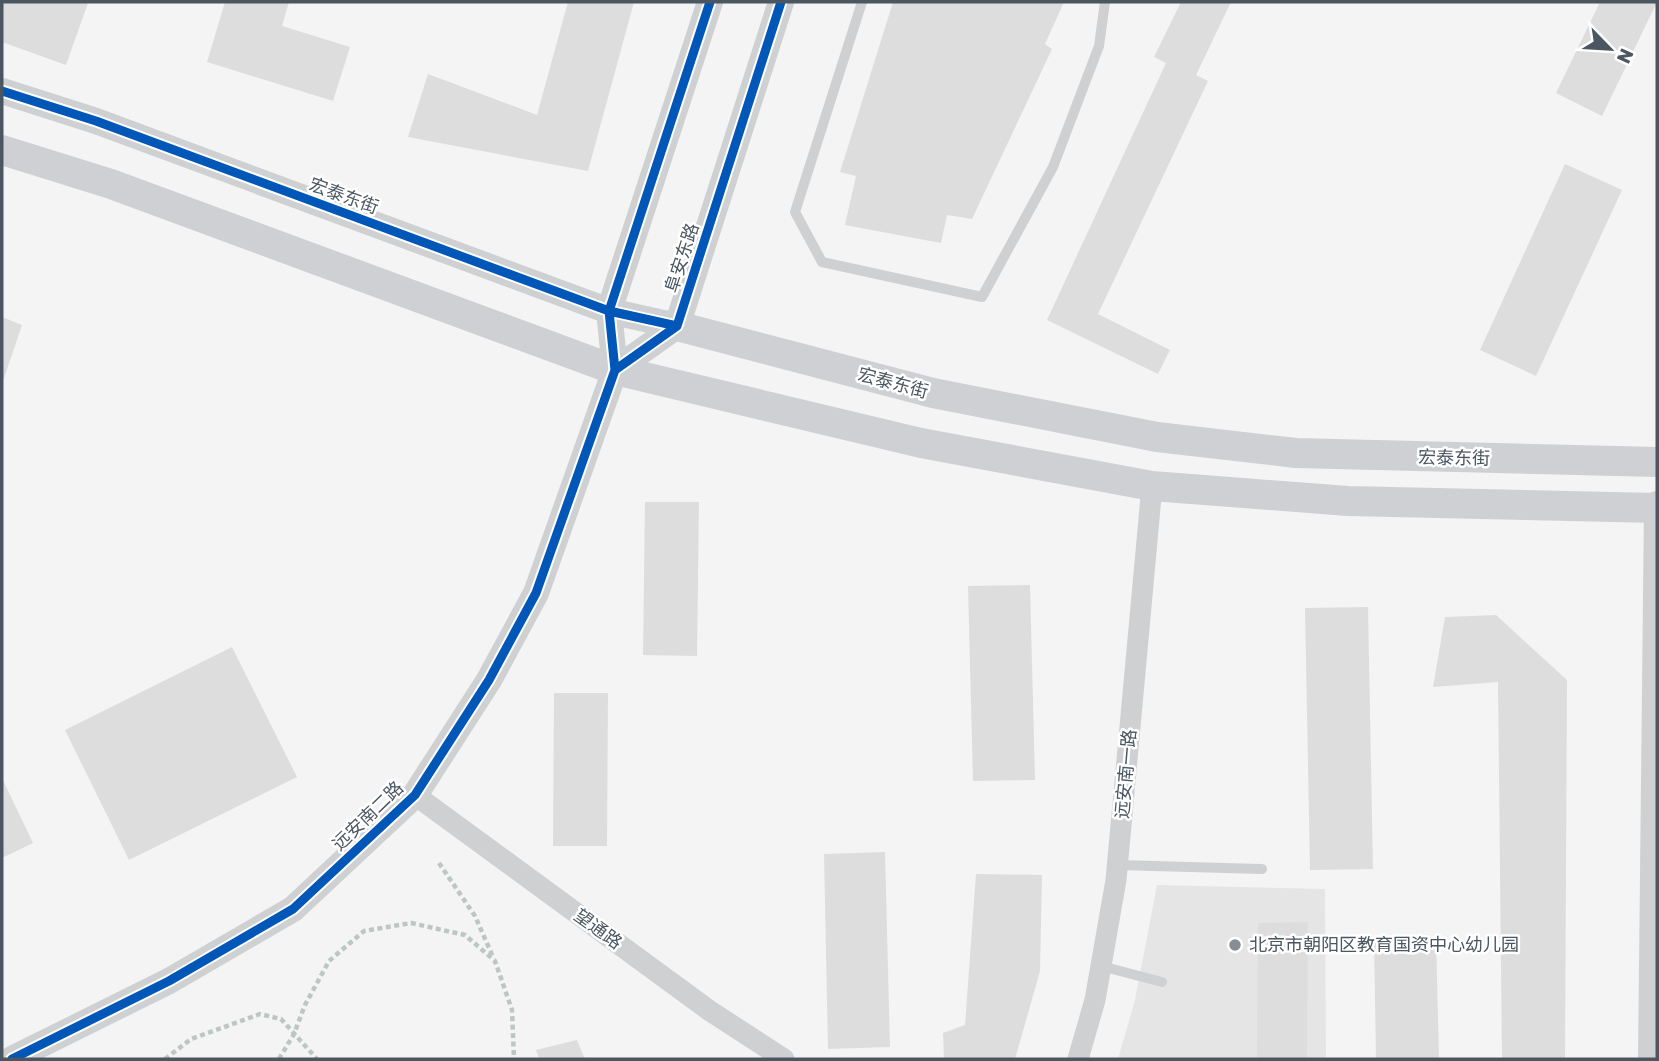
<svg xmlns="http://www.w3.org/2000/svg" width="1659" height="1061" viewBox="0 0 1659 1061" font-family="Rubik,'Noto Sans SC',sans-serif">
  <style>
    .education { fill: #e6e5e6 }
    .building { fill: #ddddde }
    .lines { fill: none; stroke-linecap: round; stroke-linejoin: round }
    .path { stroke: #bcc7c4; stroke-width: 4.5; stroke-dasharray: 5 3.5; stroke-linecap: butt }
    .service { stroke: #ced0d2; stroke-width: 10 }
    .minor { stroke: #ced0d2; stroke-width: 21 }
    .tertiary { stroke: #ced0d2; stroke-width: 26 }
    .secondary { stroke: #ced0d4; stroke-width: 30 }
    .cycleway-casing { stroke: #fff; stroke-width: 13 }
    .cycleway { stroke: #0057b8; stroke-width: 9 }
    .poi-dot { fill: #868d94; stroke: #fff; stroke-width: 2.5 }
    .labels { text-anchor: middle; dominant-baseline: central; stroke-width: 5; stroke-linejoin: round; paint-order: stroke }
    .street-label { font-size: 18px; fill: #4a5661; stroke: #fff }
    .poi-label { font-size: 18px; fill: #4a5661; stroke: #fff; text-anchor: start }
  </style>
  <rect width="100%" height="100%" fill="#f4f4f4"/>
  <!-- education -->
  <path class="education" d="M1157,885L1325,889L1326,1059H1118L1135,1000Z"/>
  <!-- building -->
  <path class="building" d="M2,2L88,3L66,65L2,42Z
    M225,2H289L282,26L350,47L333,101L207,62Z
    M568,2H634L588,171L408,137L428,74L537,115Z
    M893,2H1064L1045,44L1052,49L972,219L947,215L941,243L845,225L856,176L840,172Z
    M1181,2H1231L1196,75L1208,81L1098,314L1170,350L1158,374L1047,320L1166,63L1154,57Z
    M1600,2H1657L1602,116L1556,93Z
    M1565,164L1622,190L1536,376L1480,350Z
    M2,317L22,325L2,384Z
    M645,502H699L697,656L643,655Z
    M1030,585L1035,780L973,781L968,586Z
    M1368,607L1373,869L1310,870L1305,608Z
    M1496,615L1567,680L1565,1059H1502L1498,682L1433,687L1445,617Z
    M232,647L297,777L129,860L65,730Z
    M554,693H608L607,846H553Z
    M2,778L33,843L2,858Z
    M885,852L890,1047L828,1049L824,854Z
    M976,874L1042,875L1040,971L1015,1059H944L943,1033L965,1025Z
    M1308,922L1307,1059H1257L1258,923Z
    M1436,937L1439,1059H1376L1374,938Z
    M577,1040L585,1059H539L536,1050Z"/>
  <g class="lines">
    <!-- path -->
    <path class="path" d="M439,863L475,916L493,957
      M165,1059L191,1039L260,1014L281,1019L317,1059
      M279,1059L294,1034L305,1005L329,961L364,931L411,923L465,935L495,961L512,1010L514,1059"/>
    <!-- service -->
    <path class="service" d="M862,2L795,212L822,262L982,297L1053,167L1099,46L1105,2
      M1118,865L1262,869
      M1101,966L1162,982"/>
    <!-- minor -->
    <path class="minor" d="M415,795L710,1011L784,1059
      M1078,1059L1095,1000L1116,880L1152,486"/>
    <!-- tertiary -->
    <path class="tertiary" d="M2,91L96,121L609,311L677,326
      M615,370L677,326L781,2
      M12,1059L169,981L293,909L415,795L489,680L536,593L615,370L609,311L710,2
      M1651,1059L1657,504"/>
    <!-- secondary -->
    <path class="secondary" d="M2,150L111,184L615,370L921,443L1152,486L1348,501L1657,508
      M677,326L933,393L1157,437L1296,453L1657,462"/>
    <!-- cycleway casing -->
    <g class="cycleway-casing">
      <path id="cycleway" d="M2,91L96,121L609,311L677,326
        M615,370L677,326L781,2
        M12,1059L169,981L293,909L415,795L489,680L536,593L615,370L609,311L710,2"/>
    </g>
    <!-- cycleway -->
    <use href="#cycleway" class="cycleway"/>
  </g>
  <!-- markers -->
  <circle class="poi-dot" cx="1235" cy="945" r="7"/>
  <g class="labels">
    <!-- street labels -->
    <g class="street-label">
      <text transform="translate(344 196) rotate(20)">宏泰东街</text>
      <text transform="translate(682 258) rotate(-72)">阜安东路</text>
      <text transform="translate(893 383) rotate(15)">宏泰东街</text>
      <text transform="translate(1454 458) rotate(1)">宏泰东街</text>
      <text transform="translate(1126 774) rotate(-85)">远安南一路</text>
      <text transform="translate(368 816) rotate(-44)">远安南二路</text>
      <text transform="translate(598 929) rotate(36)">望通路</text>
    </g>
    <!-- poi labels -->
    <g class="poi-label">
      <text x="1249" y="945">北京市朝阳区教育国资中心幼儿园</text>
    </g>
  </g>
  <!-- border -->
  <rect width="1659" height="1061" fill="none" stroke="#4a5661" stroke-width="7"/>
  <!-- north arrow -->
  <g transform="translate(1610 49) rotate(115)" stroke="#ffffff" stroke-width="5" paint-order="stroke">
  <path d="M0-5L12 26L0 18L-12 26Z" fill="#4a5661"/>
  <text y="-10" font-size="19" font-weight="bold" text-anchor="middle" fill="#4a5661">N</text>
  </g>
</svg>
